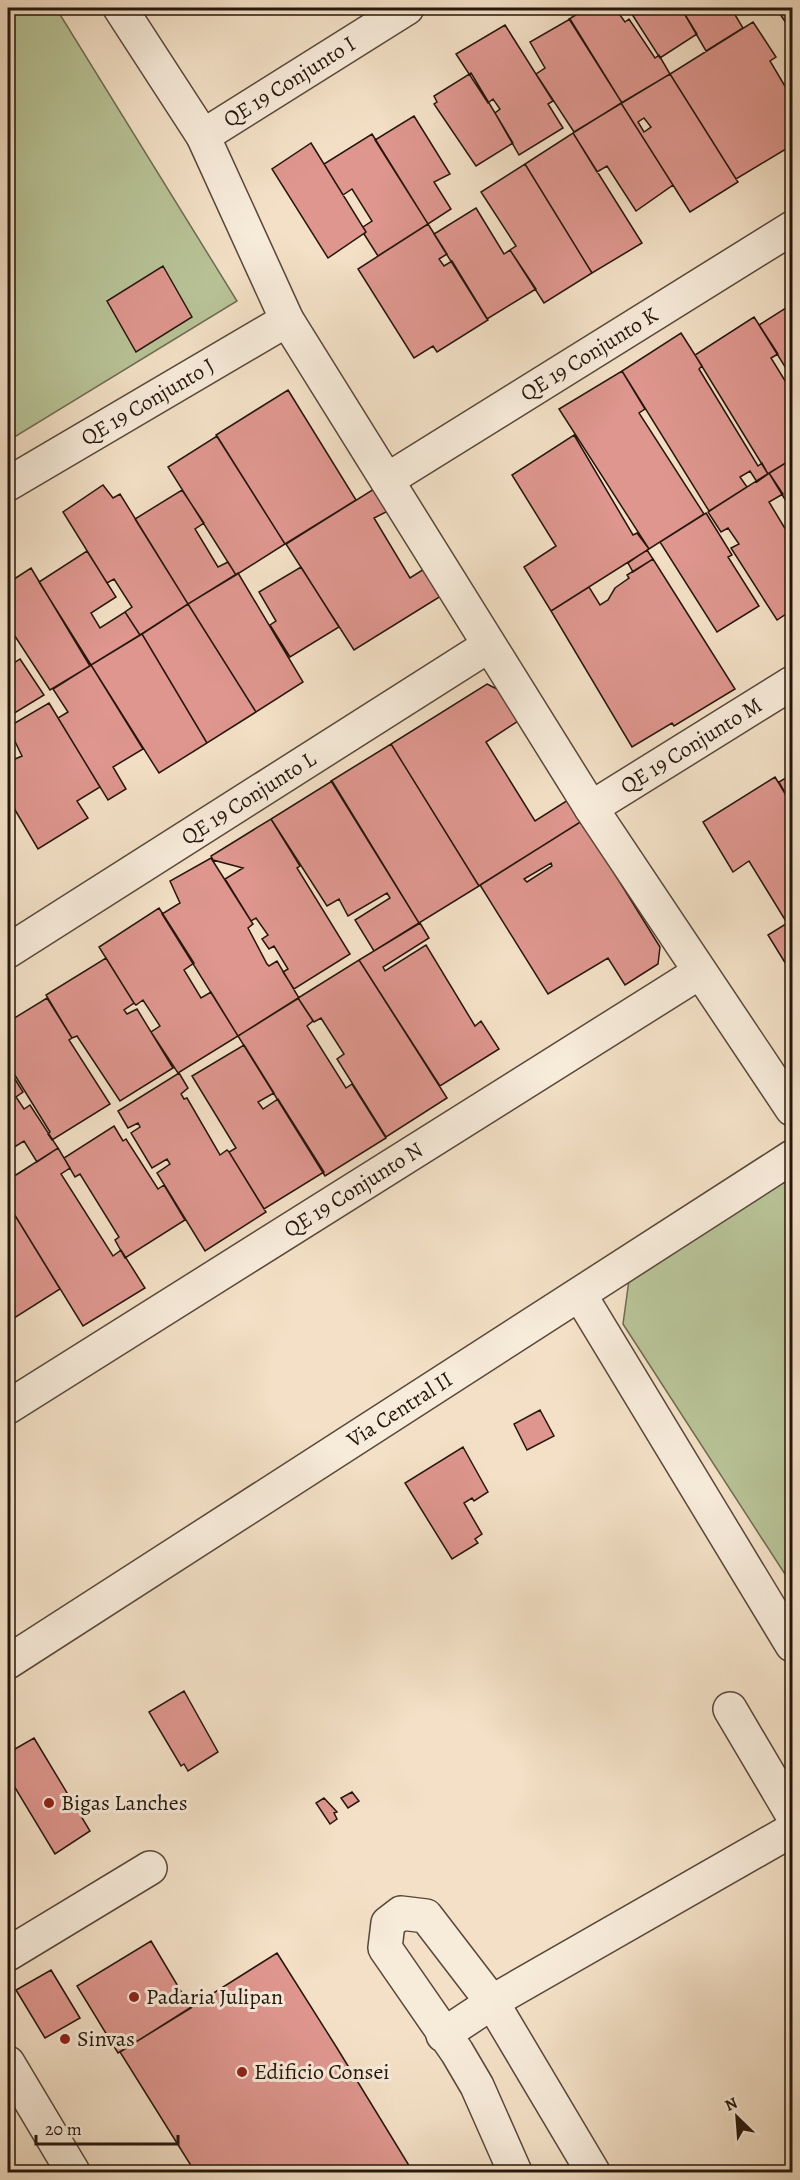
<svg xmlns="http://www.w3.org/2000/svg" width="800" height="2180" viewBox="0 0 800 2180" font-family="Alegreya,serif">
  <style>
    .green { fill: #b8c397; stroke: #6e6c52; stroke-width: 1.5 }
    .building { fill: #de968e; stroke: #25160c; stroke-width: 1.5; fill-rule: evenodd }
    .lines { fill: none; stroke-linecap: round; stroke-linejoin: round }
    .minor-casing { stroke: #58483a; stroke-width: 36 }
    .minor { stroke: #f7ebda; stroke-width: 33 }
    .poi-dot { fill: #8f2418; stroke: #f7ebda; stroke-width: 2 }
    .labels { text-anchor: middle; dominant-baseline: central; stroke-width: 6; stroke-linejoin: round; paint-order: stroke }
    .street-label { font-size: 22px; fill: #25160c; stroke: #f7ebda }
    .poi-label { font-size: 22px; fill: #25160c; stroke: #f7ebda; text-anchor: start }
  </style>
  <rect width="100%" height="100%" fill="#f3e0c6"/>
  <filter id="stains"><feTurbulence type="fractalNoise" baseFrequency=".00333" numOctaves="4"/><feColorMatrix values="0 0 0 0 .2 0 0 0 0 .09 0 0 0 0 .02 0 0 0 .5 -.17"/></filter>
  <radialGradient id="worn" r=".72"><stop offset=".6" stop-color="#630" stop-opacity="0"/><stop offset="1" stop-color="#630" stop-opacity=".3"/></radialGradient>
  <!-- green -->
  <path class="green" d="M8,8H56L237,301L8,441Z
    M792,1176V1585L623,1324L629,1280Z"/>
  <!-- building -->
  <path class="building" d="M587,8H615L625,22L629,19L655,58L659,55L670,74L622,103L569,19Z
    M628,8H681L697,34L660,58Z
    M681,8H731L743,28L706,51Z
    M776,8H792V43L787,35L792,32Z
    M570,19L622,103L574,132L536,74L545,68L530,42Z
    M753,22L776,57L770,61L792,98V133L786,149L736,179L670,74Z
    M505,25L553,101L548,104L563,128L519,155L495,113L500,109L493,99L488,103L456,54Z
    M471,73L513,143L476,166L434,104L437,102L434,96Z
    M670,74L738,182L690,212L621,103ZM644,118L651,127L644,132L638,122Z
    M621,103L673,185L636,211L607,166L597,172L573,133Z
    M414,116L450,174L434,182L451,209L428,224L375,140Z
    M573,133L642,243L592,273L525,164Z
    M372,134L428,224L378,256L364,234L366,232L363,227L372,221L352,189L343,195L324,164Z
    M311,143L366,232L328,258L272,169Z
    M525,164L592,273L544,303L510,250L516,246L481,192Z
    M476,208L504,254L510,250L536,289L487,319L434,234Z
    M428,224L447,254L439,259L444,266L452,261L488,320L437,352L433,346L414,358L358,269Z
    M163,266L192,317L136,352L107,301Z
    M792,304V378L759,325Z
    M754,317L778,354L771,358L792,392V459L768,474L695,355Z
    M681,333L702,366L699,369L758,466L762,463L768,474L757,482L750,471L740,477L747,487L709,511L622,371Z
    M622,371L645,409L639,413L704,514L649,549L559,409Z
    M288,390L356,500L285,544L216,435Z
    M574,435L633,535L637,533L649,549L551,611L524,567L556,546L512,475Z
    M217,436L285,544L236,575L168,467Z
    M792,459V497L790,492L786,495L792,511L769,473Z
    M769,473L783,494L769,502L792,540V610L777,620L731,548L739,544L728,528L721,532L708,512Z
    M103,485L113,498L120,494L188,604L140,635L125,612L132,607L114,579L107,583L63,512Z
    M374,489L388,511L374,518L410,578L424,569L441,596L354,650L286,544Z
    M182,490L204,523L195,529L218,567L228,562L236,575L188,604L135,519Z
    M706,513L732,555L728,557L759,606L717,632L660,542Z
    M647,550L653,559L633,572L628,563Z
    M87,551L116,597L91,613L100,628L125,612L140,635L91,665L39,582Z
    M653,559L735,689L674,726L672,723L632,747L551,611L589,587L600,605L608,600L615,588L629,578L627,575Z
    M301,567L339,627L290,657L270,625L276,621L259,592Z
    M31,568L90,666L50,690L11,630L8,632V583Z
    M238,573L303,682L256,712L188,604Z
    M188,604L256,712L207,743L142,634Z
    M142,634L207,743L159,773L91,665Z
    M20,659L44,695L8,717V667Z
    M91,665L143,749L113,767L126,789L108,800L58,718L68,712L53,689Z
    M487,684L507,694L523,718L486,742L535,821L568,800L582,821L479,886L391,744Z
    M49,703L100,787L77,801L88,818L38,849L8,798V762L22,756L8,727Z
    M391,744L479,886L419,923L331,781Z
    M792,774V805L779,782Z
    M775,777L792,805V920L787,923L749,861L733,872L703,822Z
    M332,781L419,923L374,951L355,920L390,898L387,893L348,916L339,899L327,906L271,819Z
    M271,819L300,866L297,868L350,954L294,989L283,972L288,969L274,946L269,949L262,939L268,935L256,918L251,921L225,879L243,868L213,860L211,856Z
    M582,821L660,947L658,964L625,985L608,958L548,994L480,885ZM551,863L552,866L527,882L524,879Z
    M211,858L251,921L253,924L248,928L267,964L269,966L277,961L299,998L238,1036L162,914L180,903L170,881Z
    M159,908L194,963L184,970L201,998L211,992L238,1036L178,1073L151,1032L160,1026L143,1000L136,1005L134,1003L99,947Z
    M792,920V974L768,935Z
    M420,923L429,938L383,967L385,971L426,945L475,1026L481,1021L499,1049L440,1086L359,960Z
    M106,958L134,1003L124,1010L127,1014L137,1009L173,1068L120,1101L77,1036L72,1038L46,995Z
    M359,960L447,1098L386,1137L337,1059L344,1054L321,1018L314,1022L298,998Z
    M47,998L72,1038L69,1040L110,1104L52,1140L48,1134L50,1132L8,1064V1022Z
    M298,998L313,1021L307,1026L346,1088L352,1084L386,1138L325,1176L238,1036Z
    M244,1045L274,1093L258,1102L263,1109L278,1099L324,1172L264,1209L229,1152L236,1148L192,1076Z
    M8,1068L23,1092L16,1097L24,1109L30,1105L58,1148L37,1162L24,1141L8,1151Z
    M179,1073L188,1088L181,1094L184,1099L187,1098L220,1155L227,1150L229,1152L266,1212L205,1251L157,1173L170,1164L167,1159L152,1168L131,1133L140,1127L138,1123L128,1128L118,1111Z
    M114,1126L123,1141L126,1139L158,1189L164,1185L185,1220L125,1258L115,1240L119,1237L80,1174L75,1177L64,1158Z
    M58,1148L70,1168L61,1174L113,1256L121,1250L145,1288L83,1326L8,1204V1180Z
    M8,1204L60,1289L8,1322Z
    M540,1410L554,1436L527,1450L514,1424Z
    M463,1447L488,1492L474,1501L472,1498L464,1503L482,1534L475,1539L478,1543L452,1559L405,1483Z
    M184,1691L218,1752L188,1771L184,1764L181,1766L149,1712Z
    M34,1738L90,1831L55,1854L8,1776V1753Z
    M352,1792L359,1801L348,1808L341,1798Z
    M324,1798L337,1812L334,1813L337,1819L330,1824L316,1803Z
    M151,1941L191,2008L118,2053L77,1986Z
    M277,1953L337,2048L413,2172H195L120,2052Z
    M51,1970L80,2018L45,2038L16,1990Z"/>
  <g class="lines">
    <!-- minor casing -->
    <g class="minor-casing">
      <g id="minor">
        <path d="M120,8L203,136L287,320L591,808L792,1109"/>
        <path id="s1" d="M203,136L407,8"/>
        <path id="s2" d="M387,480L792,228"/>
        <path id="s3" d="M8,484L287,320"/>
        <path id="s4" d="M591,808L792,683"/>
        <path id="s5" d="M8,951L488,646"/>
        <path d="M580,1295L792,1645"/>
        <path id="s6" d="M8,1407L700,972"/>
        <path id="s7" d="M8,1662L792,1157"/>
        <path d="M730,1709L792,1814"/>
        <path d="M8,1954L150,1868"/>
        <path d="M443,2035L502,1996L792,1830"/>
        <path d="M8,2063L73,2172"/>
        <path d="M515,2172L477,2086L457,2052L385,1948L388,1923L401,1913L426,1916L492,2002L593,2172"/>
      </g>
    </g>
    <!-- minor -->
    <use href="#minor" class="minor"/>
  </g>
  <!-- markers -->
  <g class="poi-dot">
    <circle cx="49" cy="1803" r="6"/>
    <circle cx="134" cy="1997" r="6"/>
    <circle cx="65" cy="2039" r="6"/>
    <circle cx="242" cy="2072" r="6"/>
  </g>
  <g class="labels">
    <!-- street labels -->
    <g class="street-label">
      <text stroke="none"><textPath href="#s1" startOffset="102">QE 19 Conjunto I</textPath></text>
      <text stroke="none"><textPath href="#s2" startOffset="238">QE 19 Conjunto K</textPath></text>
      <text stroke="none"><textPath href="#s3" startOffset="162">QE 19 Conjunto J</textPath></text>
      <text stroke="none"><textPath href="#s4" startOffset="118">QE 19 Conjunto M</textPath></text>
      <text stroke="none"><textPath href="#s5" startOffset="285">QE 19 Conjunto L</textPath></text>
      <text stroke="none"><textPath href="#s6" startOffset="408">QE 19 Conjunto N</textPath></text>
      <text stroke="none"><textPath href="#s7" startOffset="466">Via Central II</textPath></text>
    </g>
    <!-- poi labels -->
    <g class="poi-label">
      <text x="61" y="1803">Bigas Lanches</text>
      <text x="146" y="1997">Padaria Julipan</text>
      <text x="77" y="2039">Sinvas</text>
      <text x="254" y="2072">Edificio Consei</text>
    </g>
  </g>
  <!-- margin -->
  <rect width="800" height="2180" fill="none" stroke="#f3e0c6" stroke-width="30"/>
  <rect x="9" y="9" width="782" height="2162" fill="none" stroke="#25160c" stroke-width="3"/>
  <rect x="15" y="15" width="770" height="2150" fill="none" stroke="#25160c" stroke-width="1.5"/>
  <!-- north arrow -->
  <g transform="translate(737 2117) rotate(335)" stroke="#f7ebda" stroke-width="4.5" paint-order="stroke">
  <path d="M0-4.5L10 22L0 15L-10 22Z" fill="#25160c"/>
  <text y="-9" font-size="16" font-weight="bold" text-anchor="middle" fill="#25160c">N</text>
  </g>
  <!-- scale -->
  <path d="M36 2135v9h142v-9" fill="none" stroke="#25160c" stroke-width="3"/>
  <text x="45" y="2135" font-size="18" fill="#25160c" stroke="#f7ebda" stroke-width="4.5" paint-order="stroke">20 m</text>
  <rect width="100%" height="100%" filter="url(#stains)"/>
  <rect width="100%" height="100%" fill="url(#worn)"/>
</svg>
